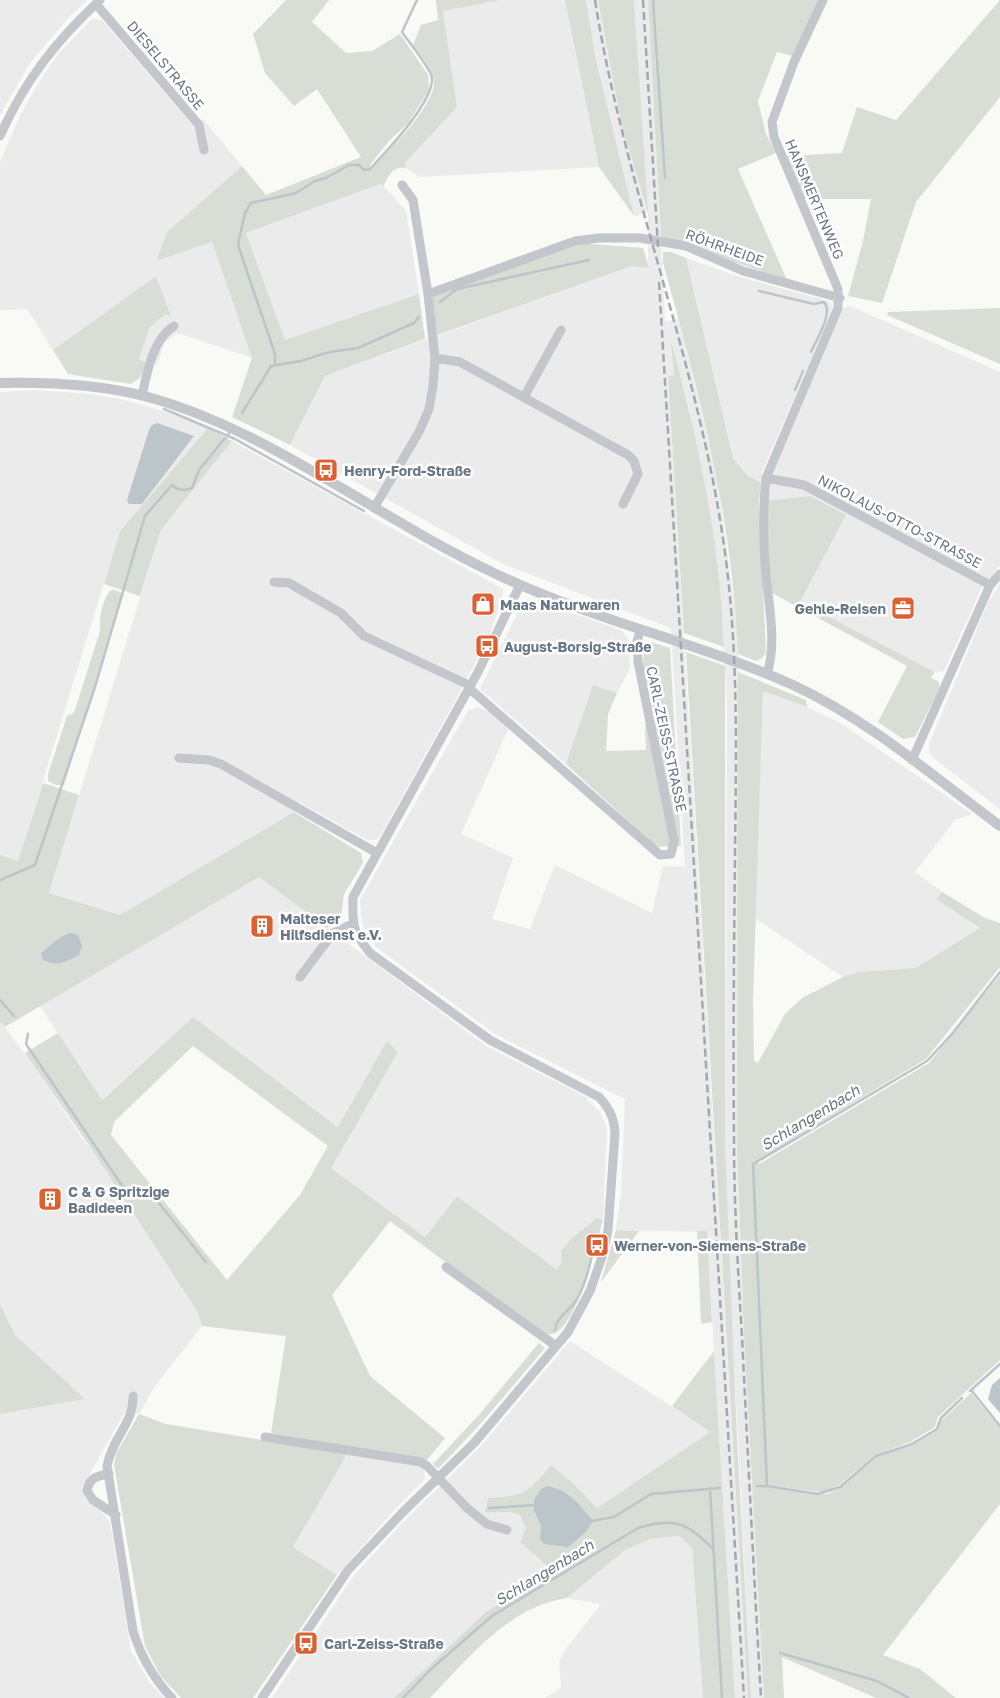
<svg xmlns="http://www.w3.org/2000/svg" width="1000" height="1698" viewBox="0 0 1000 1698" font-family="'Golos Text',sans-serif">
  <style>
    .built { fill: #eaebea }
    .green { fill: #d8ded6; fill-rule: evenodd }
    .water { fill: #bcc5ca }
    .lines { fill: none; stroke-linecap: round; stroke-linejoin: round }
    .stream { stroke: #bcc5ca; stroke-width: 2.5 }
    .minor { stroke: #c3c6ca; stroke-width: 9 }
    .tertiary { stroke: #c3c6ca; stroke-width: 10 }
    .rail { stroke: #a2a8ae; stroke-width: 2.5; stroke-dasharray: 8 4; stroke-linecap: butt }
    .labels { text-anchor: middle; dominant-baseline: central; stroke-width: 5; stroke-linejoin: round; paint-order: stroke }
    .street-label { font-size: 14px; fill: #697886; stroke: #fff }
    .poi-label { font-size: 14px; font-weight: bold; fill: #697886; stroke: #fff; text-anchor: start }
    .water-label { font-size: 15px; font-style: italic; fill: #657981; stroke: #fff }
  </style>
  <rect width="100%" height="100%" fill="#f9f9f6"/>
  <!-- built -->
  <path class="built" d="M0,0H88L68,18L30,63L0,115Z
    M501,0H565L599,167L420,177L406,168L405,163L457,107L443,11Z
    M586,0H598L622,127L647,208L634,0H648L661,237L648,235V212L634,216L596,60Z
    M92,19L102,20L194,127L203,119L242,166L167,232L157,260L212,242L252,358L178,333L164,343L157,365L139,359L150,327L166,314L171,320L156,276L53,350L27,309L0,310V162L21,113L44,74L59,53Z
    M382,184L406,211L419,294L285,341L246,233Z
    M648,245L661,246L665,322L679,319L699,401L716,473L737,622L739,686L737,1145L744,1336L764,1698H751L728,1241L725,1146L727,702L723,622L714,542L703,474L688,403L672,346L674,375L668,377L748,1698H735L707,1232L616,1230L621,1194L625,1099L495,1034L376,947L366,933L362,922L360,900L466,714L469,710L478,707L491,712L509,727L461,834L513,858L492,919L530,929L555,865L652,913L663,866L685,867L671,628L503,564L290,445L325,376L632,266L648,268Z
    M686,258L740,277L828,301L832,305L831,313L762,472L761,483L747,475L733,458Z
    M850,306L1000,372V566L981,589L944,671L935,672L800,602L846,515L768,501L770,478L826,342L843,308Z
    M35,390L90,394L120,399L160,410L208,428L120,531L18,862L0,855V392Z
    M232,441L503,589V595L490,634L462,688L380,837L375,840H367L299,802L294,812L120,915L49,893L161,530Z
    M1000,584V809L932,757L929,752V744L988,603Z
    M533,599L623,631L628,639L630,669L617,693L593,686L566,764L480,689L522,604Z
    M763,691L807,707L842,724L972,814L955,820L915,872L942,892L936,899L980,928L915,968L859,972L843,977L755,918Z
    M259,877L486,1046L584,1096L600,1112L607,1128L603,1220L597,1218L556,1269L457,1196L425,1237L330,1168L398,1052L387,1042L339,1127L193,1017L101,1100L40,1006Z
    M0,1021L34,1066L81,1137L93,1151L197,1311L202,1326L155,1386L139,1414L126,1410L82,1488L84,1497L104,1514L110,1522L131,1651L150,1683L164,1698H0V1414L84,1399L15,1335L0,1304Z
    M570,1341L711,1432L597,1508L575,1485L551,1465L529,1490L522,1494L488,1498L485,1513L510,1512L520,1515L526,1528L520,1542L553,1571L486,1612L394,1698H272L354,1575L407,1518L481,1446Z
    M347,1454L419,1465L424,1469L425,1479L396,1508L337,1575L292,1547Z
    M679,1536L692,1548L703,1698H545L561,1688L559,1662L565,1650L601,1604L567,1598L625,1550L650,1539Z"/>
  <!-- green -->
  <path class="green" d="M286,0H329L312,22L346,53L372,51L400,34L428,75L429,90L408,123L389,141L370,165L372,168C389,150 433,108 434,83C434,69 421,56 413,45L421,25L438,20L436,0H501L443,11L457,107L405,163L406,168C391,166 389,177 383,186L381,184L246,233L285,340L419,294L425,339L325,376L290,445L232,417L252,358L212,242L156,261L167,232L242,166L266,195L361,157L317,89L294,106L265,73L253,34Z
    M565,0H586L596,60L634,216L599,167Z
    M598,0H634L648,212L622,127Z
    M648,0H819L793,56L777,52L758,101L766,134L776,153L738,169L787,280L661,237Z
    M1000,0V97L916,202L882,303L848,296L863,241L871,199H803L785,156L842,153L857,107L896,120Z
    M579,243L643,248L649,268L632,266L437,335L432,295Z
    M663,252H671L686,258L733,458L747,475L761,483L759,501L766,653L762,658L756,661L738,654C733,521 699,390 663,263Z
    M156,276L172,319L166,314L150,327L139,359L146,362L141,377L131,384L68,374L53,350Z
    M1000,308V364L887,315L888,312Z
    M671,341C699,441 720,544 724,647L684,633L668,376L674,375Z
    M208,428L232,441L161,530L140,596L104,584L120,531Z
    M810,496L846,515L800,602L935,672L931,678L939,682V689L915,737L903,739L878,722L907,666L770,592L767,525L768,501Z
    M112,589L124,594L64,785H56L48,781V774L67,716L74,713L100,631C99,619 102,598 112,589Z
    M651,642L670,648L681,846L657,847L566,764L593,685L617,693L608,714L606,751L646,750L645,725L656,723L643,665L644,648Z
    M686,652L725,666V1146L737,1439L751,1698H748Z
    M738,672L806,700L807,707L763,691L753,1000L754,1061L758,1063L785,1014L802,998L843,977L859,972L915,968L980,928L936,899L942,892L985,918L1000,923V967L926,1059L758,1160L759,1164L929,1063L1000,975V1360L938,1417L935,1427L910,1442L875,1455L839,1485L826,1491L819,1492L775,1486V1488L817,1495L827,1494L840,1488L877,1457L912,1445L938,1430L941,1421L971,1393L1000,1428V1504L883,1655L920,1669L956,1698H876L782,1657L784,1698H764L744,1336L737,1145Z
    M43,783L79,795L49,893L120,915L294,812L361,853L363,863L344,894L341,918L327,928L259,877L5,1027L0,1022V855L18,861Z
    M193,1017L338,1127L387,1041L398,1052L331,1168L425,1237L457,1196L556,1269L562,1262L561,1251L571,1239L597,1218L603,1220C595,1247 580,1316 557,1332C555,1334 549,1334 546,1335L540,1332L390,1221L332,1295L370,1376L445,1438L427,1460L271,1433L286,1336L202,1326L197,1311L93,1151L25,1053L58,1033L102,1100ZM193,1046L328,1146L300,1195L227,1280L111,1135L114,1122Z
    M616,1230L639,1231L601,1282Z
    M697,1231H707L712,1322L701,1324Z
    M0,1304L15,1335L85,1399L0,1414Z
    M539,1343L545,1348L483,1421L438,1469L433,1464L477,1417Z
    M714,1351L735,1698H703L692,1548L679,1536L650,1539L625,1550L567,1598C509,1606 468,1659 430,1698H394L486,1612L553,1571L520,1542L526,1528L520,1515L510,1512L485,1513L488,1498C526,1495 526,1494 551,1465L575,1485L597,1508L710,1432L672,1406Z
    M139,1414L166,1424L347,1454L293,1547L337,1575L253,1698H181L160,1675L145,1646L114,1465L116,1454Z"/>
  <!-- water -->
  <path class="water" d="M157,423L194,436L142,504H129L127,500L149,430L152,425Z
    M72,933L78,935L82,946L79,955C65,962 57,967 43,960L41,953C50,946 62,934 72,933Z
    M1000,1378V1413L988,1399L992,1385Z
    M548,1486C571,1492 579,1504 593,1521L586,1532L568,1547L544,1544L540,1539L541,1526L534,1510V1500L541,1489Z"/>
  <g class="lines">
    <!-- stream -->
    <path class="stream" d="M653,0L665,178
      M759,291L814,304L824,302C834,313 816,340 811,352
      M440,302L457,289L589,260
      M275,364V354L238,245L245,213L251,203L296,193L315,181L326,178L349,165H359L364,170L370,169C385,153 440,96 431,74C424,60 411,45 402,32L417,0
      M795,390L803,371
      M164,409L235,439L364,511
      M242,413L271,366L301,361L329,352L358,348L414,323L419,317
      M0,880L35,865L95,687L145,516L172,485C177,490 185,491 192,488L199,470L229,433
      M0,1000L14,1016
      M28,1034L26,1044L127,1193L155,1198L206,1262
      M555,1330C556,1318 568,1311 575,1302C587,1284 591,1258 596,1238
      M971,1390L1000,1426
      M970,1391L1000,1364
      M757,1486H767L753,1164L927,1061L952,1034L1000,972
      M767,1486L818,1494L840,1487L876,1456L912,1444L937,1429L941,1418L962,1398
      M710,1488L722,1698
      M489,1508L537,1505
      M592,1521L614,1517L651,1494L720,1488
      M780,1653L877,1681L909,1698
      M403,1698L430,1670L492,1616L638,1528C675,1517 686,1522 713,1549"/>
    <!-- minor -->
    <path class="minor" d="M96,4L199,125L204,150
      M0,136C25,80 56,41 100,0
      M428,294L575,241L599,238H640L686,246L743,271L840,298
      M435,358L460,362L628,455L634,461L638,474L623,504
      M142,396C147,372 153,339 174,326
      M524,397L561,330
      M766,478L804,485L990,585
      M374,508L419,432L429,409L433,386L435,358L428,294L413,200L402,185
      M274,582L289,583L341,613L364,636L471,686
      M767,674C778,640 767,598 765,563C763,535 763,507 766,478L838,308V289L774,137L772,122L794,62L823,0
      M470,689L660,855L671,854L674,841L638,662L637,641L641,629
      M179,758L209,760L221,764L377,853
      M912,760L990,585L1000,574
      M300,977L333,933L352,924
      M446,1267L556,1346
      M133,1396C134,1423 112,1438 107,1466L133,1631C141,1657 153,1678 172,1698
      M265,1437L421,1462L427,1466L467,1508L487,1524L507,1530
      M109,1474C96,1476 89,1478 87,1491L93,1500L116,1515
      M262,1698L348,1570L402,1513L475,1442L568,1332L590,1291L602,1257L608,1230L615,1133C614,1117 609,1108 599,1097L490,1040L370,953C353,932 352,924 353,897L478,672L520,585"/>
    <!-- tertiary -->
    <path class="tertiary" d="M0,383C48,382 97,384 144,396C267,428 380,520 496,574C592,620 697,642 793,685C869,720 934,777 1000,826"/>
    <!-- rail -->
    <path class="rail" d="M595,0C626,199 709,386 729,587C738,676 736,765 735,854C734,949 733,1044 734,1139C734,1205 738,1271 742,1337C748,1457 754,1578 761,1698
      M643,0L658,247
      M659,282L744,1698"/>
  </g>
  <!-- icons -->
  <defs>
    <g id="bus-square" transform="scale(1.25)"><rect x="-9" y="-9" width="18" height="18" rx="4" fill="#dd6032" stroke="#fff"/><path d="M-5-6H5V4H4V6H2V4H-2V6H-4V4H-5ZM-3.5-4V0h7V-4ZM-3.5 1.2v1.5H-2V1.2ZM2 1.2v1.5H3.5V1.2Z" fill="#fff"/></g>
    <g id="shop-square" transform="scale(1.25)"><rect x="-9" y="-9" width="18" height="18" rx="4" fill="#dd6032" stroke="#fff"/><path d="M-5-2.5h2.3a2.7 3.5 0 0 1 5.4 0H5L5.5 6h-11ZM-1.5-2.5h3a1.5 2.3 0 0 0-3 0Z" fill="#fff"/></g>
    <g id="office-square" transform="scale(1.25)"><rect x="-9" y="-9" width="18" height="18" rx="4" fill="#dd6032" stroke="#fff"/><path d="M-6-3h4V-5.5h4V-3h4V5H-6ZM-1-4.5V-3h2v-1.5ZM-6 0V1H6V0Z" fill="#fff"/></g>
    <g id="building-square" transform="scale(1.25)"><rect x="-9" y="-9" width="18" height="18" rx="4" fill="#dd6032" stroke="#fff"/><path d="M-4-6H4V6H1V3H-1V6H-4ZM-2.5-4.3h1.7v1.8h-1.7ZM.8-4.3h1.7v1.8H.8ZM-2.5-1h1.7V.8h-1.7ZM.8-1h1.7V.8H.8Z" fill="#fff"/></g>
  </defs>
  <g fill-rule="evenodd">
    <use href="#bus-square" x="326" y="470"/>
    <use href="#shop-square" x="483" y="604"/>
    <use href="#office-square" x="903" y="608"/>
    <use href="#bus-square" x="487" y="646"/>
    <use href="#building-square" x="262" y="926"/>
    <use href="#building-square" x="50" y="1199"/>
    <use href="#bus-square" x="597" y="1245"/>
    <use href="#bus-square" x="306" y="1643"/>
  </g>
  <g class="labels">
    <!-- street labels -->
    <g class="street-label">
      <text transform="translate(166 65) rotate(50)">DIESELSTRASSE</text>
      <text transform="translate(815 199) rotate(67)">HANSMERTENWEG</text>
      <text transform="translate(725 247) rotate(20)">RÖHRHEIDE</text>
      <text transform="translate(900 521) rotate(28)">NIKOLAUS-OTTO-STRASSE</text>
      <text transform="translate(667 739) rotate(78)">CARL-ZEISS-STRASSE</text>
    </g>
    <!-- poi labels -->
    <g class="poi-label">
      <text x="344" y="470">Henry-Ford-Straße</text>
      <text x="500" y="604">Maas Naturwaren</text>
      <text x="886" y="608" text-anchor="end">Gehle-Reisen</text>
      <text x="504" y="646">August-Borsig-Straße</text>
      <text x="280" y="918">Malteser<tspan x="280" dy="16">Hilfsdienst e.V.</tspan></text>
      <text x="68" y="1191">C &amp; G Spritzige<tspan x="68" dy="16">Badideen</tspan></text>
      <text x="614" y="1245">Werner-von-Siemens-Straße</text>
      <text x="324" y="1643">Carl-Zeiss-Straße</text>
    </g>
    <!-- water labels -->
    <g class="water-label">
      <text transform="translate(810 1117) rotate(-31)">Schlangenbach</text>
      <text transform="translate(544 1572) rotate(-31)">Schlangenbach</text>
    </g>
  </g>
</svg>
